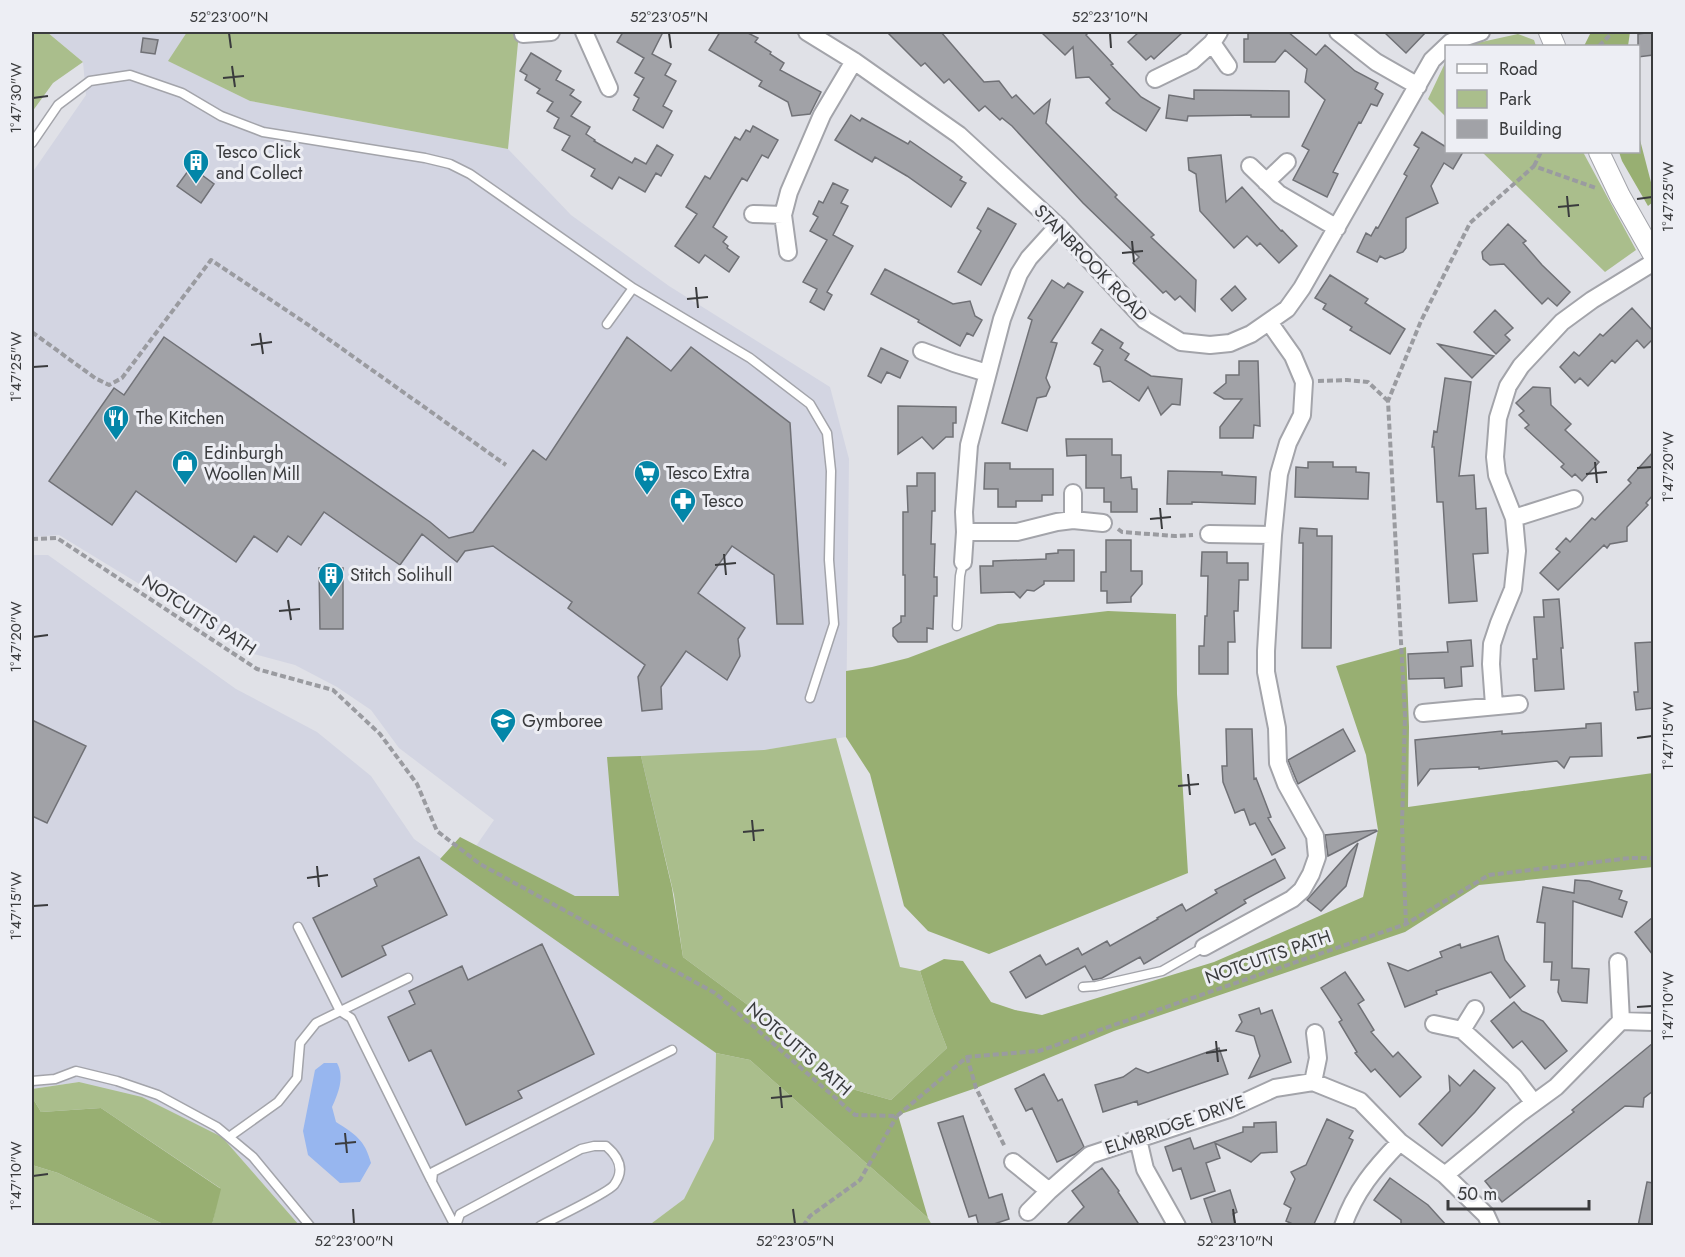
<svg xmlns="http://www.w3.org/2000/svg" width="1685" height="1257" viewBox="0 0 1685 1257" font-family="Jost,sans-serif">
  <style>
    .built { fill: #d3d5e2 }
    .green { fill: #aabe8c }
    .forest { fill: #98af72 }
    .water { fill: #97b6ef }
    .building { fill: #a1a2a7; stroke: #707176; stroke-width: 1.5 }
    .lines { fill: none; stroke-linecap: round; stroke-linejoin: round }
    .service-casing { stroke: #a3a4aa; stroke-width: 11 }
    .minor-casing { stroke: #a3a4aa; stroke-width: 20 }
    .tertiary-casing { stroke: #a3a4aa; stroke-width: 22 }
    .path { stroke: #9a9ba0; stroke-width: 4; stroke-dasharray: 6 3; stroke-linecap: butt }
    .service { stroke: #fff; stroke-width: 8 }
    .minor { stroke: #fff; stroke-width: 16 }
    .tertiary { stroke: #fff; stroke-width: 20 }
    .ticks { fill: none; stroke: #3a3b3d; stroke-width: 2 }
    .labels { text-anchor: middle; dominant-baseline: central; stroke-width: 6; stroke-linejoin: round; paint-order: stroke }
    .poi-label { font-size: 18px; fill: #3a3b3d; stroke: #edeef4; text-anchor: start }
    .street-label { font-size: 18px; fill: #3a3b3d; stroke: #edeef4 }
    .neatline { fill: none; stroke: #3a3b3d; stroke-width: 2 }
    .ticks-label { font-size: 15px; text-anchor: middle; fill: #3a3b3d }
  </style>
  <rect width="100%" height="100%" fill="#e0e1e7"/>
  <!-- built -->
  <path class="built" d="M47,32H187L169,61L250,101L508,149L571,215L669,286L830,387L849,459L846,737L764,750L620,896H575L476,846L494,820L399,748L371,710L337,687L295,665L254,654L59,535L32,537V173L86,95L83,62Z
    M32,555H48L236,689L317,732L371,776L414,839L716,1053L714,1139L684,1199L648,1226L299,1225L222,1137L79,1082L32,1089Z"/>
  <!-- green -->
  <path class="green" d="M32,32H47L83,62L53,83L32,112Z
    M187,32H519L508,149L250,101L168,61Z
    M1518,34L1534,40L1536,46H1463Z
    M1446,61V117L1428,99Z
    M1482,152H1583L1636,250L1605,272Z
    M836,738L900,967L920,971L933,1012L947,1048L891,1100L838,1085L764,1017L683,957L674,895L641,756L764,750Z
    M716,1053L750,1060L928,1218L932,1225L648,1226L684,1199L714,1139Z
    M79,1082L142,1097L222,1137L299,1225H212L220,1188L101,1108L41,1112L32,1097V1089Z
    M32,1165L58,1173L165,1225H32Z"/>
  <!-- forest -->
  <path class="forest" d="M1591,32H1630L1628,46H1584Z
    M1639,136L1653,190V202L1648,206L1622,161L1619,152H1638Z
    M1108,611L1176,614L1177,694L1188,873L989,954L928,931L904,906L870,774L846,737V671L872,667L908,658L998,624Z
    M1406,647L1409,727L1408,807L1653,773V867L1479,885L1405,932L1114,1031L976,1088L898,1115L928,1218L750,1060L716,1053L440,859L460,837L575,896H619L607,757L641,756L672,888L683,957L764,1017L838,1085L891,1100L947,1048L933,1012L920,971L944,959L963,961L991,1002L1015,1010L1042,1015L1214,962L1363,897L1378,830L1366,755L1336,666Z
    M32,1097L41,1112L101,1108L221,1189L212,1225H165L58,1173L32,1165Z"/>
  <!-- water -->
  <path class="water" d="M324,1063H337C345,1077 338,1094 332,1107L336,1122C355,1134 365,1140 371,1163L360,1182L340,1183L308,1155L303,1131L315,1070Z"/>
  <!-- building -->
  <path class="building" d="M623,32H663L652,54L671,64L665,75L676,81L663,106L672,111L663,128L633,110L639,98L634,95L644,78L635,73L644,58L617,42Z
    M720,32H746L758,38L755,42L771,52L770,54L784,63L780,70L821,92L810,114L792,116L788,102L759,86L762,81L709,50Z
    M887,32H941L984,82L999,81L1012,98L1016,95L1034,114L1050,100L1046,123L1117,195L1115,197L1154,235L1151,237L1196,280L1195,311L1180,296L1175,300L1166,291L1163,293L1133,263L1139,257L1083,203L1012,126L1002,118L1000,120L985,106L979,111L949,79L944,83L925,63L921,66Z
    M1041,32H1089L1086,35L1113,64L1111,65L1141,97L1160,108L1146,131L1113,110L1106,103L1110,99L1089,77L1076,78L1073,47L1065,55Z
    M1139,32H1183L1154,59L1151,56L1146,60L1128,42Z
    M1248,32H1288L1316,55L1325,45L1355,71L1378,83L1375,89L1383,94L1377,106L1371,104L1361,123L1359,122L1333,172L1338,174L1327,197L1293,180L1309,150L1302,146L1325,100L1305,82L1307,69L1285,50L1275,62H1244V39H1248Z
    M1384,32H1426L1406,53Z
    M1653,32V55L1638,57V34Z
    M143,38L158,40L155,54L141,52Z
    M531,53L561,71L556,80L574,90L570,95L581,102L571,116L590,127L586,134L595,140L594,141L632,163L635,158L646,164L657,145L673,155L661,176L656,173L645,192L619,177L612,189L591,176L595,169L562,150L570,136L554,128L559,118L547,111L553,102L537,93L540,89L525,80L527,75L520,71Z
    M1194,90L1289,91V117H1251V115L1188,116L1187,121L1166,118L1169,95L1194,99Z
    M851,115L860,121L862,118L908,144L910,141L962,177L960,180L966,183L951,207L907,176L875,157L872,162L835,140Z
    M753,126L778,140L768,158L762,155L747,181L742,178L713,227L727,237L723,242L728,246L727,248L739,257L729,272L705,255L699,263L675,246L697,214L686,207L705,176L710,179L735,137L740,140L746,130L750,132Z
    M1422,132L1446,147V152H1463L1453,169L1444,163L1431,186L1438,203L1406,218V248L1403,252L1385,259L1380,256L1377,262L1357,252L1366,233L1371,236L1376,227L1378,228L1407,176L1404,174L1419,148L1414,145Z
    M1221,155L1226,202L1242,187L1281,231L1282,230L1297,246L1279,263L1260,243L1257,246L1247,236L1234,248L1200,211L1196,174L1189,170L1188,158Z
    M191,167L214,184L201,203L177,186Z
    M833,183L848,190L841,203L848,206L833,235L853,246L827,292L832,295L824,310L810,302L817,289L803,282L827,240L810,231L818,217L813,214L819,201L823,203Z
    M988,208L1016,224L981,285L958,272L981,231L977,228Z
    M1508,224L1526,241L1523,243L1542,265L1570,292L1557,306L1548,298L1542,304L1504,264L1490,265L1483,259L1482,252Z
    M885,269L953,304L970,301L975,316L982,320L973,336L967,333L960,346L918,322L919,320L871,294Z
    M1330,275L1368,299L1365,303L1405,329L1390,354L1350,330L1352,327L1323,309L1326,304L1315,298Z
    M1052,280L1064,288L1068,283L1083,292L1051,342L1057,343L1046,378L1050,387L1046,396L1037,398L1027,431L1002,423L1032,320L1028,318Z
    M1235,286L1246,299L1232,311L1221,299Z
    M1632,308L1653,331V339L1644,348L1637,340L1615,363L1612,360L1588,386L1580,378L1575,383L1560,367L1574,352L1579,356L1600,334L1603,336Z
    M1495,310L1513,328L1505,335L1510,340L1496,354L1474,332Z
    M1101,329L1123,343L1120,348L1129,354L1125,360L1151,376L1182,379L1180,405L1172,404L1161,415L1148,387L1139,401L1110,381L1103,382L1100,367L1094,364L1103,350L1092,343Z
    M164,337L430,522L449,538L473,532L533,450L546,460L627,337L671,371L691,347L790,423L803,624H777L774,575L732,546L698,593L745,628L738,639L740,656L727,680L686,651L661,687L662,709L642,711L638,677L645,665L568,608L572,602L493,546L465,551L457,562L422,534L400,565L324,512L301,545L288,536L277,552L254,536L236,562L136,491L112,525L49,481L114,388L124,395Z
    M1438,344L1494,356L1472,378Z
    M881,348L908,361L900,378L887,372L881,383L868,376Z
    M1239,361H1258L1260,426L1254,425L1253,438H1220V427L1242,399H1224L1214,393L1226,383V375H1239Z
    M1445,378L1471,382L1459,476L1474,475L1476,509L1486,508L1488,553L1473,554L1477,601L1449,603L1443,502H1437L1434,447H1432L1434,431L1437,432Z
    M1533,387L1550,388L1551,405L1571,424L1565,430L1599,462L1582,481L1575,474L1572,477L1561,467L1564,464L1525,428L1529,425L1519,415L1524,411L1516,403Z
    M898,406L956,407V423H953V437H946L933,449L922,437L898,454Z
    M1066,439H1112V455H1121V478L1131,477L1132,489H1137V512H1111V502H1104V488H1086V455L1067,456Z
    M1653,452V495L1646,503L1648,505L1627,527V541L1610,544L1607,548L1604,545L1558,590L1540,573L1560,552L1556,549L1566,538L1570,542L1592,518L1595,520L1631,483L1628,480Z
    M1308,462H1333V467H1356V472L1369,473L1368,499L1295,497L1296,467L1308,468Z
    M985,463H1010V469H1053V495H1042V501H1016V507H998V489H984Z
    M1168,471L1222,472V475L1256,477L1255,504L1192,502V504H1167Z
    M917,473H935V511H932L931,544H935L934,577H937V596H934L933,629L927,628V642H898L893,636V628L901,622V616H905V575H903V512H908L907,486H917Z
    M1300,528L1317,529V536H1332L1331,648H1302L1303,543H1299Z
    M1106,540H1131V571H1142V584L1131,597V602L1107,603V591H1101V572H1106Z
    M1058,550H1074V581H1044V584L1034,591L1027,590L1020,598L1014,592L981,593L980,566H993V561L1046,559V554L1058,553Z
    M1202,552H1227V563H1248V580H1239L1238,611H1234L1235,642H1228V674H1199V646H1204L1205,616H1207L1208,576H1201Z
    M319,568H343V629H320Z
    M1559,599L1563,648H1561L1564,689L1535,691L1533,659H1537L1534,617H1544L1543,600Z
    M1471,640L1473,666L1461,667L1462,686L1445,688L1444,678L1409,679L1408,654L1448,652L1447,642Z
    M1653,642V708L1636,710L1634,692H1638L1635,643Z
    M32,720L86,746L47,823L32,816Z
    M1601,723L1602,756L1570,757L1564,768L1557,761L1479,769V767L1430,769L1418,785L1415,740L1502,731V734L1586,728V724Z
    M1226,729H1252L1254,779L1256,778L1271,817L1268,818L1285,848L1272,855L1255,823L1250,825L1244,809L1235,813L1223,782L1222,766H1227Z
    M1343,729L1355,751L1298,784L1288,760Z
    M1376,830L1377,831L1328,856L1325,835Z
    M1358,843L1346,886L1321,911L1307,900Z
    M419,857L447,915L382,946L386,955L342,977L313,918L377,886L374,879Z
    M1275,859L1285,878L1244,900L1246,903L1144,964L1140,957L1102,978L1093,980L1085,966L1026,998L1010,972L1040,955L1046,965L1078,948L1082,955L1107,941L1110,946L1158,919L1157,918L1182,904L1186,911L1217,893L1215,890Z
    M1575,880L1589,881L1622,891L1619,899L1627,902L1622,917L1573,901L1572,968L1589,969L1587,1003L1562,1001L1558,992L1559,980H1551L1552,962H1544L1545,923L1537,922L1543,887L1574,893Z
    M1653,917V955L1635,932Z
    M1498,936L1505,960L1525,986L1510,998L1491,972L1436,991L1437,994L1405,1007L1388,963L1408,971L1442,957L1440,952L1460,944L1461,948Z
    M542,944L594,1054L518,1091L522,1098L466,1125L431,1050L409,1061L388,1017L415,1004L409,991L462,966L468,980Z
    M1345,972L1364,1000L1358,1004L1374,1030L1371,1032L1393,1057L1398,1052L1421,1077L1400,1097L1375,1069L1371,1072L1355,1053L1357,1052L1339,1022L1342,1020L1321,988Z
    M1514,1002L1522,1011L1543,1021L1567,1051L1545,1069L1522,1041L1513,1048L1491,1021Z
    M1259,1008L1261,1014L1272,1010L1291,1062L1249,1078L1260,1056L1254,1036L1236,1031L1242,1022L1239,1015Z
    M1653,1043V1091L1644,1098L1643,1107L1625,1106L1502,1202L1485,1181L1574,1112L1572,1110Z
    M1219,1048L1228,1074L1138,1105L1137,1101L1103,1112L1095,1085L1123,1077L1136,1068L1148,1073Z
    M1474,1070L1495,1088L1475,1112L1442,1146L1419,1124L1450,1091L1449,1076L1460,1086Z
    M1044,1074L1058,1101L1062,1099L1084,1147L1075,1154L1057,1162L1032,1108L1026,1111L1015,1089Z
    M963,1116L989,1198L1002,1194L1009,1219L988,1226H979L976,1215L969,1217L938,1123Z
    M1327,1119L1353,1131L1349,1138L1353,1140L1313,1226H1297L1286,1221L1291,1208L1284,1204L1295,1179L1291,1172L1306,1165Z
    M1276,1122L1277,1152L1261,1153L1251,1162L1215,1143L1220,1158L1206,1163L1215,1191L1191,1199L1181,1168L1173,1171L1165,1147L1190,1138L1194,1149L1243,1132V1127H1254V1123Z
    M1102,1168L1119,1191L1118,1192L1140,1226H1065L1084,1207L1072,1191Z
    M1390,1178L1428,1205L1447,1226H1401V1220L1374,1200Z
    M1647,1182L1653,1183V1226H1638Z
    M1230,1190L1237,1212L1233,1214L1236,1226H1213L1204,1199Z"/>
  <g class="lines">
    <!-- service casing -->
    <g class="service-casing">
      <path id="service" d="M32,143L58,105L90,81L130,75L182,93L221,116L263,132L425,158L450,164L470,174L633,288L607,324
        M633,288L750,358L810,404L827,433L831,471L829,560L834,624L810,698
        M957,626L960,576L963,562
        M298,927L340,1011L351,1018L431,1180
        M1083,987L1096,986L1162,971L1204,947
        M32,1081L55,1079L76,1071L117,1081L158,1095L217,1127L253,1157L310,1226
        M229,1137L278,1102L297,1078L300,1043L316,1023L408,978
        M455,1226L432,1182L433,1172L672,1050
        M456,1226L460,1214L581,1149L594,1146H606C619,1157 625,1170 614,1185C608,1193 553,1219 540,1226"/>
    </g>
    <!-- minor casing -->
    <g class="minor-casing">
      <path id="minor" d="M584,32L609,88
        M807,32L854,61L959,135L1058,226L1145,320L1181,342L1210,345L1230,343L1251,334L1287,309L1302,288L1432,60L1451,42L1481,32
        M1219,32L1212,43L1228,66
        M1338,32L1376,62L1418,86
        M523,34L551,32
        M1155,79L1192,61L1212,43
        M1250,166L1279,194L1337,228
        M1266,182L1287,162
        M753,214L783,215
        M1058,226L1029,258L1019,274L1002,319L969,445L964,512L965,532H1017L1057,522L1073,520V493
        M788,252L783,215L789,192L822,115L854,61
        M922,351L954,363L987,373
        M1514,518L1574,499
        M1073,520L1103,523
        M1209,534L1273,535
        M963,562L965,532
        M1494,705L1491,664L1492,644L1499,623L1513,589L1517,551L1514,518L1497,475L1495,457L1498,418L1508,386L1521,366L1562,322L1592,300L1654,262
        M1423,713L1519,704
        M1204,947L1292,899L1302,890L1311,874L1317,857L1315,836L1286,784L1278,763L1277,728L1266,672V651L1273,535L1279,474L1288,443L1302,415L1304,382L1293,356L1269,322
        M1621,1021L1653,1022
        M1434,1024L1462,1030L1514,1077L1534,1103
        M1462,1030L1475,1009
        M1313,1082L1318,1058L1315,1033
        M1138,1139L1145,1169L1177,1226
        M1013,1162L1049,1191L1090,1155L1229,1109L1275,1088L1313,1082L1360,1101L1400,1142L1445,1175L1486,1215L1491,1226
        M1445,1175L1519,1114L1556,1087L1621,1021L1618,962
        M1028,1212L1049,1191
        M1343,1226C1355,1191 1375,1168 1400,1142"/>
    </g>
    <!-- tertiary casing -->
    <g class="tertiary-casing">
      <path id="tertiary" d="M1549,32L1555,46
        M1599,152L1620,196L1654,256"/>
    </g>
    <!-- path -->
    <path class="path" d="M1599,46L1613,32
      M1534,166L1541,152
      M32,332L95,378L109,385L122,378L211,260L310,326L506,465
      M1318,381L1347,380L1368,382L1388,401
      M1118,529L1122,532L1175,536L1193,535
      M32,539L57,538L257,669L333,690L380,734L417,784L437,831L480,864L715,993L855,1115L897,1116L967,1057L1039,1051L1406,924L1489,875L1630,858H1654
      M1406,924L1402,825L1405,716L1388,401L1421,321L1470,223L1534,166L1596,188
      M967,1057L976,1088L1005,1147
      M803,1226L810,1216L860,1180L897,1116"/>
    <!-- service -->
    <use href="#service" class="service"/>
    <!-- minor -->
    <use href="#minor" class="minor"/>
    <!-- tertiary -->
    <use href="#tertiary" class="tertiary"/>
  </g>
  <!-- ticks -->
  <path class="ticks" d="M229,33L231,48M669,33L671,48M1110,33L1111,48M232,66L235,87M223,78L244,76M33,98L48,96M1567,196L1569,217M1637,199L1652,197M1558,207L1579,205M1132,241L1134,262M1122,253L1143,251M696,287L698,308M687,299L708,297M260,333L263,354M251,345L272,342M33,367L48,366M1595,462L1597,483M1637,468L1652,467M1586,474L1607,472M1160,508L1162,529M1150,519L1171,517M724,554L726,575M715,565L736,563M288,600L291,620M279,611L300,609M33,637L48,635M1637,738L1652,736M1188,774L1190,795M1178,786L1199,784M752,820L754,841M743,832L764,830M317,866L319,887M307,878L328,875M33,906L48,905M1637,1007L1652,1006M1216,1041L1218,1062M1206,1053L1227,1050M780,1087L782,1108M771,1098L792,1096M345,1133L347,1153M335,1144L356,1142M33,1176L48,1174M353,1209L354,1224M793,1209L795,1224M1233,1209L1235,1224"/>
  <!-- icons -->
  <defs>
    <g id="building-pin" transform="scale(1.35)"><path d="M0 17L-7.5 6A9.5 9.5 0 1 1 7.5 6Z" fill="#0386a8" stroke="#edeef4"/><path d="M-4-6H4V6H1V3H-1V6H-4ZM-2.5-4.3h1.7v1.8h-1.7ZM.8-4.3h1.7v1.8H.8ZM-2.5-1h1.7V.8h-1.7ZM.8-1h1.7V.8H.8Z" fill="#fff"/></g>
    <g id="restaurant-pin" transform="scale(1.35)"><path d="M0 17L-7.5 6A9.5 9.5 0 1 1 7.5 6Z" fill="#0386a8" stroke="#edeef4"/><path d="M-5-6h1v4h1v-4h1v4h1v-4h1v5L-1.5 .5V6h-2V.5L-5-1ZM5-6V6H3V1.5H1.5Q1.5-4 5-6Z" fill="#fff"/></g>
    <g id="shop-pin" transform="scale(1.35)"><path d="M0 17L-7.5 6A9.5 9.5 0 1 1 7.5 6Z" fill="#0386a8" stroke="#edeef4"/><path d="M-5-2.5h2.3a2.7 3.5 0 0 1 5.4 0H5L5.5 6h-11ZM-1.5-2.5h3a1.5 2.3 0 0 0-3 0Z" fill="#fff"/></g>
    <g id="supermarket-pin" transform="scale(1.35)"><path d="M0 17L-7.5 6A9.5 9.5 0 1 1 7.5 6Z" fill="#0386a8" stroke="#edeef4"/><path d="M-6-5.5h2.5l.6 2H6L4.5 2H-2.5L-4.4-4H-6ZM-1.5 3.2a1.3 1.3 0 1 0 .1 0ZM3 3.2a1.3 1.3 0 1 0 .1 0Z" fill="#fff"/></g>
    <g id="pharmacy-pin" transform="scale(1.35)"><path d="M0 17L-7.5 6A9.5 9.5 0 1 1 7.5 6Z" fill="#0386a8" stroke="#edeef4"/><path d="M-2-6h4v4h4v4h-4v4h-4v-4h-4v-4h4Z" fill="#fff"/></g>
    <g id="school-pin" transform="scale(1.35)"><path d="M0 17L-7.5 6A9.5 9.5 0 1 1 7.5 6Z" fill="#0386a8" stroke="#edeef4"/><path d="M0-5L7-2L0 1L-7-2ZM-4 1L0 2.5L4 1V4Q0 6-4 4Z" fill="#fff"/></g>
  </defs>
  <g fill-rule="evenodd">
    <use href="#building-pin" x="196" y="162"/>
    <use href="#restaurant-pin" x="116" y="418"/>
    <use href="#shop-pin" x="185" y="463"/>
    <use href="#supermarket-pin" x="647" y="473"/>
    <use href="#pharmacy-pin" x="683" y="501"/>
    <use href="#building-pin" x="331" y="575"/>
    <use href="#school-pin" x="503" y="721"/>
  </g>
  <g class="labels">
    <!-- poi labels -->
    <g class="poi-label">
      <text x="216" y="152">Tesco Click<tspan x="216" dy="21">and Collect</tspan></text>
      <text x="136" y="418">The Kitchen</text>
      <text x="204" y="453">Edinburgh<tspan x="204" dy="21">Woollen Mill</tspan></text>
      <text x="666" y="473">Tesco Extra</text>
      <text x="702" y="501">Tesco</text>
      <text x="350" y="575">Stitch Solihull</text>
      <text x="522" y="721">Gymboree</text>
    </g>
    <!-- street labels -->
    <g class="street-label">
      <text transform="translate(1091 263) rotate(46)">STANBROOK ROAD</text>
      <text transform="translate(199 615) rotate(33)">NOTCUTTS PATH</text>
      <text transform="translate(1268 957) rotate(-19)">NOTCUTTS PATH</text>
      <text transform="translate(799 1049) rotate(41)">NOTCUTTS PATH</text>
      <text transform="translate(1175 1125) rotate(-19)">ELMBRIDGE DRIVE</text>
    </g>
  </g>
  <!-- border -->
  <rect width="1685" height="1257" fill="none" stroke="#edeef4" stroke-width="66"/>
  <!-- legend -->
  <rect x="1445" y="45" width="195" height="108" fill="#edeef4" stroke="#a5a6ab" stroke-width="1.5"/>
  <rect x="1457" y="64" width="30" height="9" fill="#ffffff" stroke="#a5a6ab" stroke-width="1.5"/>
  <text x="1499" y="75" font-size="18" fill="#3a3b3d">Road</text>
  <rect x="1457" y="90" width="30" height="18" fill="#aabe8c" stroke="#a5a6ab" stroke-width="1.5"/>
  <text x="1499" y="105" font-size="18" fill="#3a3b3d">Park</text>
  <rect x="1457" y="120" width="30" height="18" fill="#a1a2a7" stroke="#a5a6ab" stroke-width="1.5"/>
  <text x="1499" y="135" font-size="18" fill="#3a3b3d">Building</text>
  <!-- scale -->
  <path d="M1448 1200v9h141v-9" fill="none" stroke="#3a3b3d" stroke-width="3"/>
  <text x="1457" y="1200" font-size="18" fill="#3a3b3d" stroke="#edeef4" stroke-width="4.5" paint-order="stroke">50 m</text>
  <rect x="33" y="33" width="1619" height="1191" class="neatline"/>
  <g class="ticks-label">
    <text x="229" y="22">52°23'00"N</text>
    <text x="669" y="22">52°23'05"N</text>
    <text x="1110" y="22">52°23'10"N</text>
    <text transform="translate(16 98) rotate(-90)" y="5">1°47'30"W</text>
    <text transform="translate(1668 197) rotate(-90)" y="5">1°47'25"W</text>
    <text transform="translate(16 367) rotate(-90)" y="5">1°47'25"W</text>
    <text transform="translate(1668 467) rotate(-90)" y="5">1°47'20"W</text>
    <text transform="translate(16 637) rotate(-90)" y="5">1°47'20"W</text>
    <text transform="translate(1668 736) rotate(-90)" y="5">1°47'15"W</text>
    <text transform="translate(16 906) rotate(-90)" y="5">1°47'15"W</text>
    <text transform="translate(1668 1006) rotate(-90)" y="5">1°47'10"W</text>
    <text transform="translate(16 1176) rotate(-90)" y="5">1°47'10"W</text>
    <text x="354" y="1246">52°23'00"N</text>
    <text x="795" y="1246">52°23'05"N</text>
    <text x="1235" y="1246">52°23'10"N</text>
  </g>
</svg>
